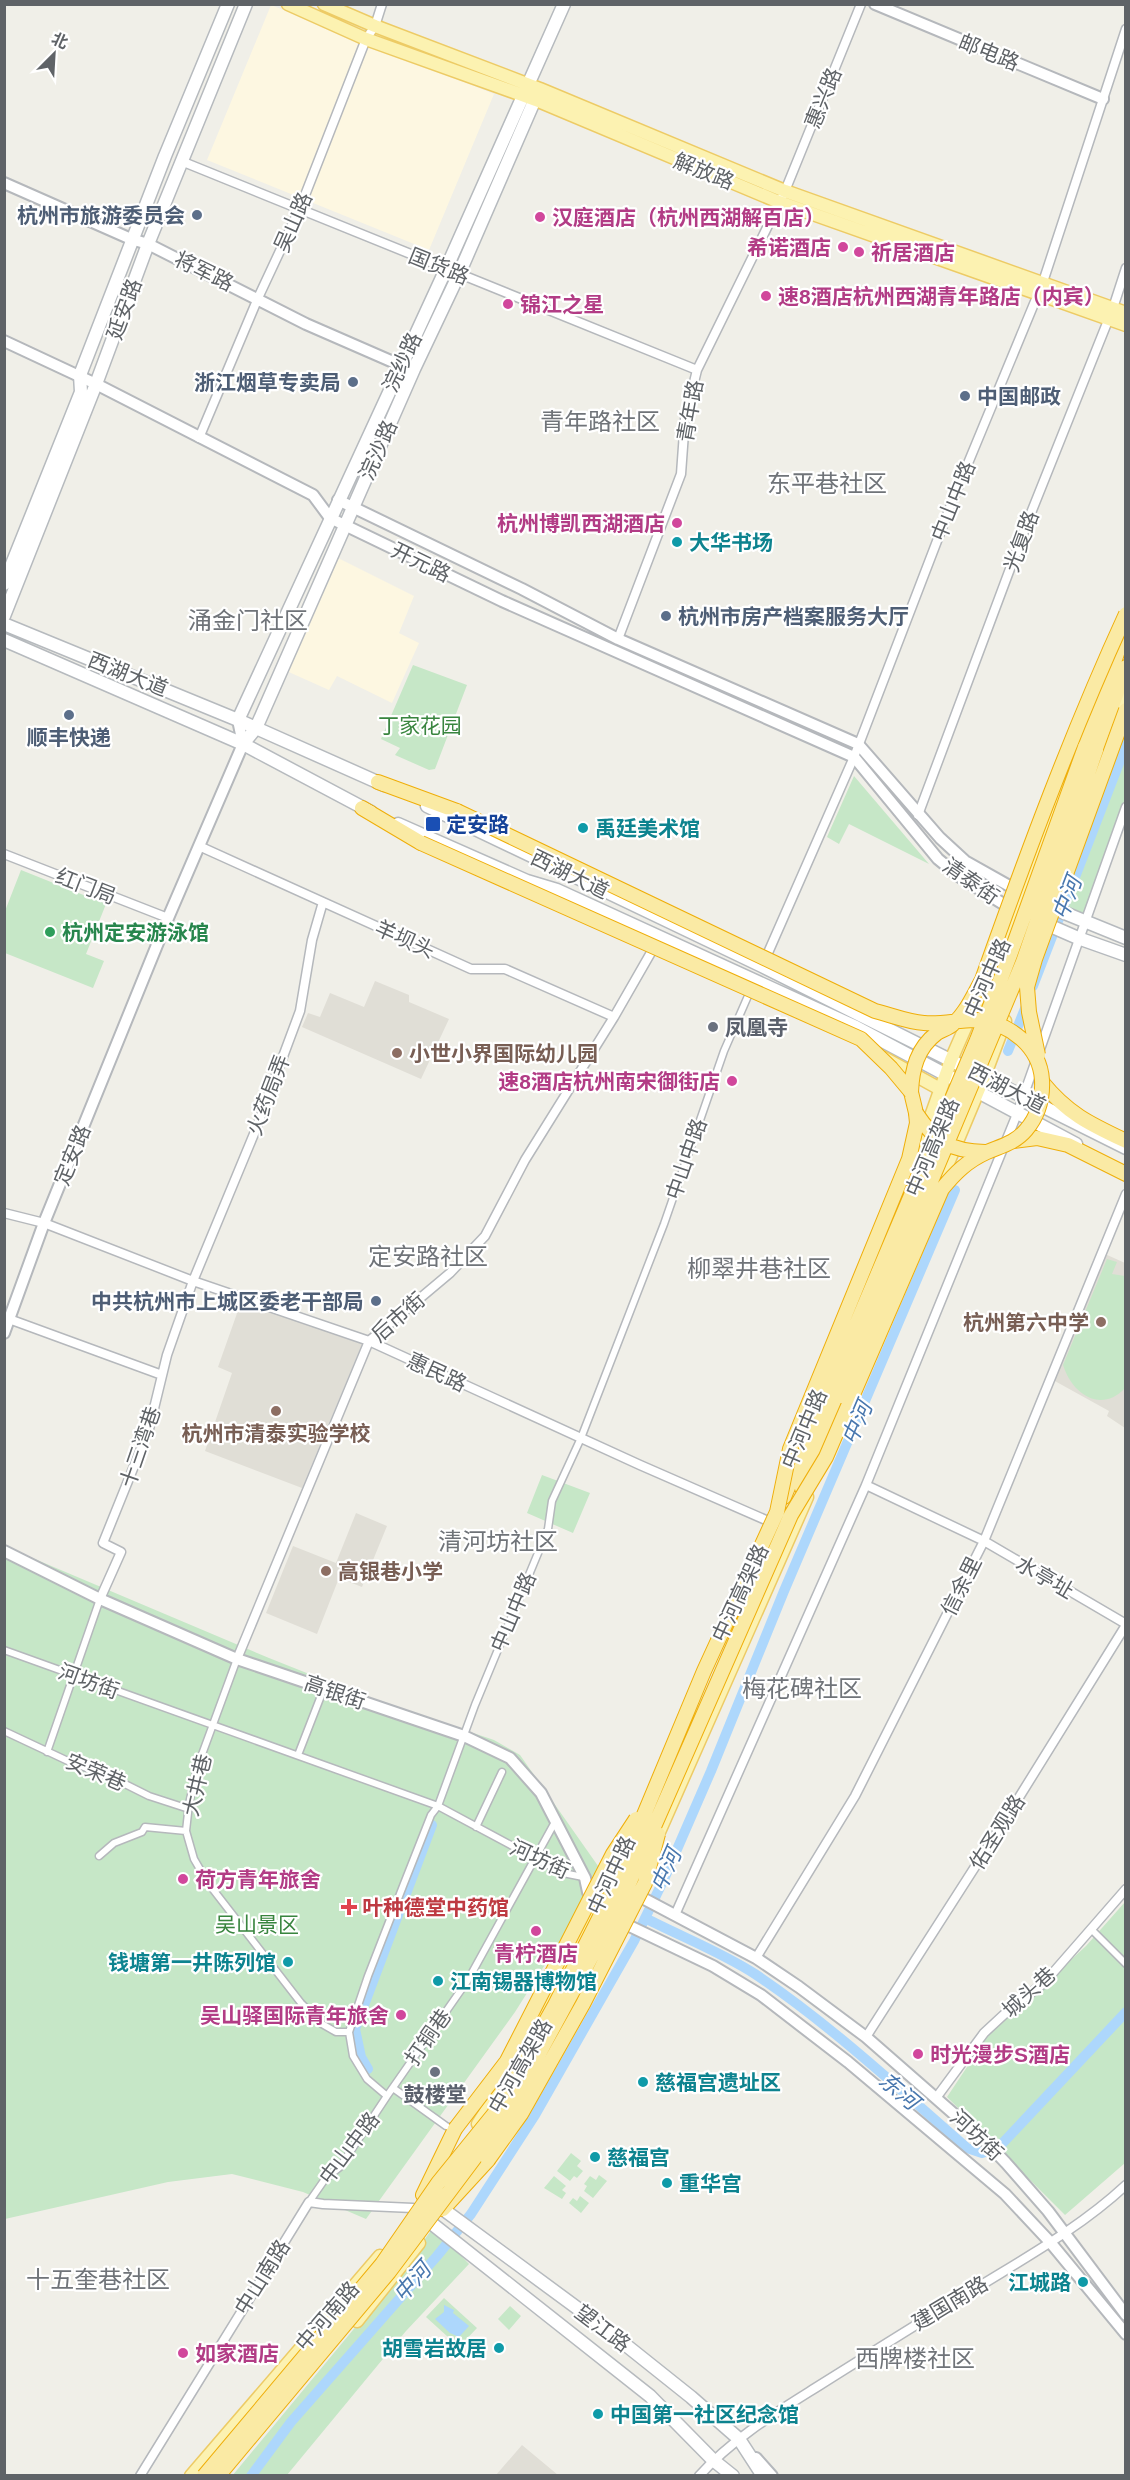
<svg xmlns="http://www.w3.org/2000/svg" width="1130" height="2480" viewBox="0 0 1130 2480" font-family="Arial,'Noto Sans SC',sans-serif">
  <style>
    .commercial { fill: #fdf7e1 }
    .education { fill: #e0ded6 }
    .green { fill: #c6e7c7 }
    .water { fill: #add7fc }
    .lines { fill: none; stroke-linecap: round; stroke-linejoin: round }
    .canal { stroke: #add7fc; stroke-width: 10 }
    .pedestrian-casing { stroke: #b5b8bc; stroke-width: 9 }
    .minor-casing { stroke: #b5b8bc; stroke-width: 11 }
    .tertiary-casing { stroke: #b5b8bc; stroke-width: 14 }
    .secondary-casing { stroke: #b6babe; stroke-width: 15 }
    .primary-casing { stroke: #edcb65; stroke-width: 15 }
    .trunk-casing { stroke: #efae09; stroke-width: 16 }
    .pedestrian { stroke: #fff; stroke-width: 6 }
    .minor { stroke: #fff; stroke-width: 8 }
    .tertiary { stroke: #fff; stroke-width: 10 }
    .secondary { stroke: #fff; stroke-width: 12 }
    .primary { stroke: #fcf2b1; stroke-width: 12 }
    .trunk { stroke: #faeaa4; stroke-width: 14 }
    .trunk-bridge-casing { stroke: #efae09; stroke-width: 16; stroke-linecap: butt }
    .trunk-bridge { stroke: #faeaa4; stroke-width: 14 }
    .service-dot { fill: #5c6f8a; stroke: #fff; stroke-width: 2 }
    .hotel-dot { fill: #d1479c; stroke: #fff; stroke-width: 2 }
    .culture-dot { fill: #0f9aa8; stroke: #fff; stroke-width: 2 }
    .transit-dot { fill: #1a4fb4; stroke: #fff; stroke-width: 2 }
    .leisure-dot { fill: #2e9e5b; stroke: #fff; stroke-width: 2 }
    .worship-dot { fill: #6b7280; stroke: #fff; stroke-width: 2 }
    .education-dot { fill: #8d6e63; stroke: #fff; stroke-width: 2 }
    .health-dot { fill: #e0444e; stroke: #fff; stroke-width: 2 }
    .labels { text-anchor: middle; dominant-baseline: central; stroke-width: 4.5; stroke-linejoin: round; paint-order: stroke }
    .street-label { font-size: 21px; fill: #5f6367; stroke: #fff }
    .service-label { font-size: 21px; font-weight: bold; fill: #4e5e75; stroke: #fff; text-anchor: end }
    .hotel-label { font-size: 21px; font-weight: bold; fill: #b23c85; stroke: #fff; text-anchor: start }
    .culture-label { font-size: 21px; font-weight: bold; fill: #0d838f; stroke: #fff; text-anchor: start }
    .park-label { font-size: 21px; fill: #39853f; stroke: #fff }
    .transit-label { font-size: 21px; font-weight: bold; fill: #164399; stroke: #fff; text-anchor: start }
    .leisure-label { font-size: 21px; font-weight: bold; fill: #27864d; stroke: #fff; text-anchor: start }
    .worship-label { font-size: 21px; font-weight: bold; fill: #5b616d; stroke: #fff; text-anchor: start }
    .education-label { font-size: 21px; font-weight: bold; fill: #785e54; stroke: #fff; text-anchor: start }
    .health-label { font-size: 21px; font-weight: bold; fill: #be3a42; stroke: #fff; text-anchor: start }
    .water-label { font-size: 22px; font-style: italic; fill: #4877ae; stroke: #fff }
    .quarter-label { font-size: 24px; fill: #707479; stroke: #fff }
  </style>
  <rect width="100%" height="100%" fill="#f0efe8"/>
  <!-- commercial -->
  <path class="commercial" d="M271,5L494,94L429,250L207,160Z
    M332,555L414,596L399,633L419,643L392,703L337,676L329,690L282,669Z"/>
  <!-- education -->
  <path class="education" d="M375,981L409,995V1002L449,1019L421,1079L302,1027L308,1013L320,1017L330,993L364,1007Z
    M1105,1254L1125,1263V1428L1107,1416L1109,1411L1053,1380Z
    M241,1302L362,1344L302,1488L205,1451L232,1373L218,1367Z
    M356,1513L387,1526L362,1587L339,1578L317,1634L266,1613L293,1546L336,1563Z
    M522,2445L558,2475H496Z"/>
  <!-- green -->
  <path class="green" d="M413,665L467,685L435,769L429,770L395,755L400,748L381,739Z
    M1125,733V809L1084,922L1054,907Z
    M854,776L929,864L849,824L839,844L827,837Z
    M21,870L106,904L86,954L104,961L93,988L5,953V911Z
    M1107,1259L1117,1262L1112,1274L1125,1276V1388C1101,1414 1072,1394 1063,1365Z
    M542,1475L590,1493L573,1533L527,1513Z
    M4,1546L269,1658L372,1699L494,1740L520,1755L603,1873L515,2012L366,2219L303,2192L232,2174L168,2182L5,2219Z
    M1125,1902V2163L1065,2215L947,2097L987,2037L1086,1946Z
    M571,2153L581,2161L577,2166L583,2171L577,2178L574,2176L570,2181L557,2171Z
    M599,2175L607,2181L593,2198L584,2191L587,2186L584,2184L590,2176L596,2180Z
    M554,2176L566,2186L562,2190L566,2193L562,2199L544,2188Z
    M580,2196L589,2203L581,2213L569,2203L573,2198L577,2201Z
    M433,2228L445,2242L287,2421L246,2475L232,2476L396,2278Z
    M450,2244L469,2264L406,2331L287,2475L253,2476L293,2423Z
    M444,2298L477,2328L459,2347L426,2317Z
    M510,2306L521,2316L509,2330L498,2319Z"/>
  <!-- water -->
  <path class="water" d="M444,2305L454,2310L453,2313L469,2326L459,2337L450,2333L435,2319L444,2312Z"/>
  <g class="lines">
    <!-- canal -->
    <path class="canal" d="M1033,986L1126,745
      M1008,1051L1028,1001
      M645,1918C682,1937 721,1952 755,1974C831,2025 898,2088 967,2148L982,2153L998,2148L1126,2012
      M368,2069L361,2057L355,2029L432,1825
      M251,2476L291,2422L437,2256L471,2214L535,2115L634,1941L665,1877L711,1771L784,1591L955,1190"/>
    <!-- pedestrian casing -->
    <g class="pedestrian-casing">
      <path id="pedestrian" d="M4,1650L438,1806L563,1873L583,1877
        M237,1659L197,1768L189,1804L186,1831L194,1859L208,1883L301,2003L322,2024L336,2032H349
        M4,1731L70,1762L111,1777L149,1796L189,1809
        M47,1752L100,1599
        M298,1755L324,1688
        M476,1827L502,1772
        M99,1856L114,1843L142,1832L145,1827L186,1831
        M1091,1929L1126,1964
        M393,2088L446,2126L455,2129
        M387,2096L468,1980L555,1822
        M309,2202L325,2179L340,2167L387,2096L367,2079L353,2056L349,2032L368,1976L403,1886L431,1815L438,1806L475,1705L548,1529L552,1501L581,1438L664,1224L724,1051L748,996"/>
    </g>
    <!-- minor casing -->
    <g class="minor-casing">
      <path id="minor" d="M181,161L697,370
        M199,438L258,298L300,208L366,39L375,26L382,4
        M618,639L681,474L685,419L697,370L785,191L861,4
        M918,815L1029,518L1113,308L1126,268
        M199,846L471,969H505L614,1017
        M4,854L168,918
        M764,962L854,757L952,502L1043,282L1126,29
        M4,1213L44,1223L193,1281L369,1341L640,1465L775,1524
        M9,1319L162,1375
        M866,1485L984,1541L1126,1624
        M100,1599L121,1552L103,1543L149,1429L167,1355L193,1281L256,1129L300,1011L312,940L323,902
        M237,1659L369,1341L450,1273L485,1236L525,1160L614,1017L653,949
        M675,1915L866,1485L1017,1114L1126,807
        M756,1958L855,1796L984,1541L1126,1194
        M866,2037L1005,1820L1126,1625
        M936,2098L984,2033L1011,2008L1044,1983L1126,1889
        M140,2476L309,2202L323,2204L413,2208
        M699,2476C733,2438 777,2412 820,2385C874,2351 928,2317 983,2284C1032,2254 1083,2225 1126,2185"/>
    </g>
    <!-- tertiary casing -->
    <g class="tertiary-casing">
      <path id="tertiary" d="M875,4L1103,99
        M4,183L131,239L148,244L306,324L400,365
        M4,341L96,384L313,495L330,518L502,601L854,757L938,859L960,877L1013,910
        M338,500L522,589L618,639L858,744L940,838L965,861L1020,892
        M4,1333L44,1223L168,918L243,744L238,720
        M4,1551L100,1599L237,1659L464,1736L510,1758L541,1793L585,1878L588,1892L593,1900
        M633,1893L756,1958L799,1987L866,2037L986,2142L1006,2163L1048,2211L1126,2315
        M619,1921L713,1966L761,1995L848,2062L1005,2194L1050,2242L1126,2334
        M756,2458L772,2476"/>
    </g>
    <!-- secondary casing -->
    <g class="secondary-casing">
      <path id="secondary" d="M4,584L81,392L80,375L165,156L228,4
        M4,616L96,384L148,244L246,4
        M4,624L238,720L384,785
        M4,640L243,744L371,812
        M238,720L446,269L564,4
        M243,744L256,728L282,669L414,369L459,274L539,90
        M427,806L762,966L1126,1148
        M398,824L527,881L557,890L856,1027L1076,1144
        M1045,905L1126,938
        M1016,911L1078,938L1126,955
        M436,2204L607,2330L691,2397L739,2439L763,2476
        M421,2215L650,2396L713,2460L733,2476"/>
    </g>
    <!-- primary casing -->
    <g class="primary-casing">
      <path id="primary" d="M288,4L366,39L536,100L779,202L1126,325
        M324,4L375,26L540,89L785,191L1126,313
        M1117,718L1126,696
        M996,958L1016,911L1079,745
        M884,1058L940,1089
        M910,1175L951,1060L979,996
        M935,1194L984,1077L1005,1021
        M655,1841L807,1497
        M534,2075L612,1933
        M478,2124L505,2081L610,1881
        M357,2321L419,2243
        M191,2476L380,2256"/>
    </g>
    <!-- trunk casing -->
    <g class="trunk-casing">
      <path id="trunk" d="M1085,747L1126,627
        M1096,750L1126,667
        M378,782L457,811
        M362,808L421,843
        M1042,1082C1068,1114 1090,1124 1126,1141
        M911,1092L916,1113
        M1013,1141L1037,1138L1068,1145L1126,1174
        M802,1488L841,1396
        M784,1497L828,1391
        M423,2195L455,2129
        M443,2209L488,2160"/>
    </g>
    <!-- pedestrian -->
    <use href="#pedestrian" class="pedestrian"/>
    <!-- minor -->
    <use href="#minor" class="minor"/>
    <!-- tertiary -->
    <use href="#tertiary" class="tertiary"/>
    <!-- secondary -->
    <use href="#secondary" class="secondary"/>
    <!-- primary -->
    <use href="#primary" class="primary"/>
    <!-- trunk -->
    <use href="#trunk" class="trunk"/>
    <!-- trunk-bridge casing -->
    <g class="trunk-bridge-casing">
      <path id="trunk-bridge" d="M421,843L861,1039L891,1068L911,1092
        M1038,1055L1029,1012L1027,987L1035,959L1126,710
        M911,1092C912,1069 917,1048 937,1033C942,1030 949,1028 953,1024C966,1013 974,994 982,980C1026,856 1071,734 1126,614
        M916,1113C935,1142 951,1151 985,1152
        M828,1391L977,1040L1010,955L1085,747
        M841,1396L1023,962L1096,750
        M455,2129L507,2061L613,1854L636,1819
        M488,2160L521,2114L583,2004L645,1883L658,1834
        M204,2476L382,2264L438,2183L494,2114L555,2005L608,1901L704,1671L777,1512L790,1449L909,1159L917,1123L916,1113
        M218,2476L389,2272L503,2120L620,1904L791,1515L826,1457L942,1189C955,1173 967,1161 987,1152C1001,1146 1015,1143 1026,1130C1038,1116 1043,1099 1042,1080C1040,1047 1010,1023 978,1020C961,1019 942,1025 924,1023C908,1022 891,1015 875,1011L457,811"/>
    </g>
    <!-- trunk-bridge -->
    <use href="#trunk-bridge" class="trunk-bridge"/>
  </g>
  <!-- markers -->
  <g class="service-dot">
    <circle cx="197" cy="215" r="6"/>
    <circle cx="353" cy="382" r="6"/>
    <circle cx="965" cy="396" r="6"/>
    <circle cx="666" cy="616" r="6"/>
    <circle cx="69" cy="715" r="6"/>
    <circle cx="376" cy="1301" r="6"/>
  </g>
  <g class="hotel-dot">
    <circle cx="540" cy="217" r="6"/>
    <circle cx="843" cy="247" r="6"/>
    <circle cx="859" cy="252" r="6"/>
    <circle cx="766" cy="296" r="6"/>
    <circle cx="508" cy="304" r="6"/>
    <circle cx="677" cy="523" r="6"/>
    <circle cx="732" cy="1081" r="6"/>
    <circle cx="183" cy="1879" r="6"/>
    <circle cx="536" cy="1931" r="6"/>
    <circle cx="401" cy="2015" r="6"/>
    <circle cx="918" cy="2054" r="6"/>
    <circle cx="183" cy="2353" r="6"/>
  </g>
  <g class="culture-dot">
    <circle cx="677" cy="542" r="6"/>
    <circle cx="583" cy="828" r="6"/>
    <circle cx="288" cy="1962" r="6"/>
    <circle cx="438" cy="1981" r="6"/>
    <circle cx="643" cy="2082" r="6"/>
    <circle cx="595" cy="2157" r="6"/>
    <circle cx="667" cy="2183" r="6"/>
    <circle cx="1083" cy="2282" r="6"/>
    <circle cx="499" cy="2348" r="6"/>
    <circle cx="598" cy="2414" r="6"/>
  </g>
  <rect class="transit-dot" x="425" y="816" width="16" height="16" rx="3"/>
  <circle class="leisure-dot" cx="50" cy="932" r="6"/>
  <g class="worship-dot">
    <circle cx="713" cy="1027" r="6"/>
    <circle cx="435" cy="2072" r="6"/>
  </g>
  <g class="education-dot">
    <circle cx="397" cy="1053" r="6"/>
    <circle cx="1101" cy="1322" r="6"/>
    <circle cx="276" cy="1411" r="6"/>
    <circle cx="326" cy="1571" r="6"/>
  </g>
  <path class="health-dot" d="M346 1898h6v6h6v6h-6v6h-6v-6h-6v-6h6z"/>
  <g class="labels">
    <!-- street labels -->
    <g class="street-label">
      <text transform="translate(989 52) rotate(22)">邮电路</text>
      <text transform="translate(823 98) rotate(-68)">惠兴路</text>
      <text transform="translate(704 171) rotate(22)">解放路</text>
      <text transform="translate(293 222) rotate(-66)">吴山路</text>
      <text transform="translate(439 266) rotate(22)">国货路</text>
      <text transform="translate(204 271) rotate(26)">将军路</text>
      <text transform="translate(124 309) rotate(-70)">延安路</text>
      <text transform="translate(402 362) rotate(-65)">浣纱路</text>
      <text transform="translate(690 411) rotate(-80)">青年路</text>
      <text transform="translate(378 450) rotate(-66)">浣沙路</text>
      <text transform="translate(953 501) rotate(-68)">中山中路</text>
      <text transform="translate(1021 541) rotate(-70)">光复路</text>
      <text transform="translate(421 562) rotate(26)">开元路</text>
      <text transform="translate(128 674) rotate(22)">西湖大道</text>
      <text transform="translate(570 874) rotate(26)">西湖大道</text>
      <text transform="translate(971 881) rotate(35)">清泰街</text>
      <text transform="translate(86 886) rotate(21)">红门局</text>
      <text transform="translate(405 939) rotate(24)">羊坝头</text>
      <text transform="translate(987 978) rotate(-66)">中河中路</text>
      <text transform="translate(1007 1088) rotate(27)">西湖大道</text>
      <text transform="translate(268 1095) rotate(-69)">火药局弄</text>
      <text transform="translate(932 1147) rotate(-67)">中河高架路</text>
      <text transform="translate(72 1155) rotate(-68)">定安路</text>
      <text transform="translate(686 1159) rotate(-71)">中山中路</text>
      <text transform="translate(398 1317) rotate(-41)">后市街</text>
      <text transform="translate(437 1372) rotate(25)">惠民路</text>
      <text transform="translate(804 1429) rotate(-67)">中河中路</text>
      <text transform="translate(140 1447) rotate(-71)">十三湾巷</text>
      <text transform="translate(1045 1577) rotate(30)">水亭址</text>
      <text transform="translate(961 1586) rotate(-63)">信余里</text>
      <text transform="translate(740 1593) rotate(-65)">中河高架路</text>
      <text transform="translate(513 1612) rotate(-67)">中山中路</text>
      <text transform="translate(89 1681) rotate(20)">河坊街</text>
      <text transform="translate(335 1692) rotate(19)">高银街</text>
      <text transform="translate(96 1772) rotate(23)">安荣巷</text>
      <text transform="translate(197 1785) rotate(-77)">大井巷</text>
      <text transform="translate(997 1832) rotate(-58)">佑圣观路</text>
      <text transform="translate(540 1859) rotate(25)">河坊街</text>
      <text transform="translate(611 1875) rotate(-65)">中河中路</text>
      <text transform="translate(1029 1992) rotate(-42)">城头巷</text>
      <text transform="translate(428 2037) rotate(-55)">打铜巷</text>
      <text transform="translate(520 2066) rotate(-60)">中河高架路</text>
      <text transform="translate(977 2135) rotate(43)">河坊街</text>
      <text transform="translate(349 2148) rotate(-53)">中山中路</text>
      <text transform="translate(262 2277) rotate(-58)">中山南路</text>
      <text transform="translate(950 2303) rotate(-31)">建国南路</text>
      <text transform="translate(327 2316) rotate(-49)">中河南路</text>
      <text transform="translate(603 2328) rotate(37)">望江路</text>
    </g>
    <!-- service labels -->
    <g class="service-label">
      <text x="185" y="215">杭州市旅游委员会</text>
      <text x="341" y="382">浙江烟草专卖局</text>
      <text x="977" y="396" text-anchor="start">中国邮政</text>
      <text x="678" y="616" text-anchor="start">杭州市房产档案服务大厅</text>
      <text x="69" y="737" text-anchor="middle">顺丰快递</text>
      <text x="364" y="1301">中共杭州市上城区委老干部局</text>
    </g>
    <!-- hotel labels -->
    <g class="hotel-label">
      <text x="552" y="217">汉庭酒店（杭州西湖解百店）</text>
      <text x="831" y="247" text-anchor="end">希诺酒店</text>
      <text x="871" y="252">祈居酒店</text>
      <text x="778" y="296">速8酒店杭州西湖青年路店（内宾）</text>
      <text x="520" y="304">锦江之星</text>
      <text x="665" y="523" text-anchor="end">杭州博凯西湖酒店</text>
      <text x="720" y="1081" text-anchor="end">速8酒店杭州南宋御街店</text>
      <text x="195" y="1879">荷方青年旅舍</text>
      <text x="536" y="1953" text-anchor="middle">青柠酒店</text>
      <text x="389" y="2015" text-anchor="end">吴山驿国际青年旅舍</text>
      <text x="930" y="2054">时光漫步S酒店</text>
      <text x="195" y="2353">如家酒店</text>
    </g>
    <!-- culture labels -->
    <g class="culture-label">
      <text x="689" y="542">大华书场</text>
      <text x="595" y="828">禹廷美术馆</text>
      <text x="276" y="1962" text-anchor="end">钱塘第一井陈列馆</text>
      <text x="450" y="1981">江南锡器博物馆</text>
      <text x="655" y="2082">慈福宫遗址区</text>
      <text x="607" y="2157">慈福宫</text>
      <text x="679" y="2183">重华宫</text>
      <text x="1071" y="2282" text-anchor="end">江城路</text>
      <text x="487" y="2348" text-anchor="end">胡雪岩故居</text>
      <text x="610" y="2414">中国第一社区纪念馆</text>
    </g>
    <!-- park labels -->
    <g class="park-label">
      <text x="420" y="725">丁家花园</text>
      <text x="257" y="1924">吴山景区</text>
    </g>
    <!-- transit labels -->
    <g class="transit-label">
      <text x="446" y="824">定安路</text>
    </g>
    <!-- leisure labels -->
    <g class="leisure-label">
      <text x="62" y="932">杭州定安游泳馆</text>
    </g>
    <!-- worship labels -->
    <g class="worship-label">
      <text x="725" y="1027">凤凰寺</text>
      <text x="435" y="2094" text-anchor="middle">鼓楼堂</text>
    </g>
    <!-- education labels -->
    <g class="education-label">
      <text x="409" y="1053">小世小界国际幼儿园</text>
      <text x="1089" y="1322" text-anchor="end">杭州第六中学</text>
      <text x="276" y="1433" text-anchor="middle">杭州市清泰实验学校</text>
      <text x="338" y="1571">高银巷小学</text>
    </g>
    <!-- health labels -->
    <g class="health-label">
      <text x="362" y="1907">叶种德堂中药馆</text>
    </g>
    <!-- water labels -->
    <g class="water-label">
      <text transform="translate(1067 898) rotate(-69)">中河</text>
      <text transform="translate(857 1423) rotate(-67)">中河</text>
      <text transform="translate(666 1870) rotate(-66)">中河</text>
      <text transform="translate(899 2091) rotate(40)">东河</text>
      <text transform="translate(412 2282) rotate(-49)">中河</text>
    </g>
    <!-- quarter labels -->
    <g class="quarter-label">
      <text x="600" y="421">青年路社区</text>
      <text x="827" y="483">东平巷社区</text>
      <text x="248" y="620">涌金门社区</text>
      <text x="428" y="1256">定安路社区</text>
      <text x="759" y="1268">柳翠井巷社区</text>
      <text x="498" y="1541">清河坊社区</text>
      <text x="802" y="1688">梅花碑社区</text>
      <text x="98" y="2279">十五奎巷社区</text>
      <text x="915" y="2358">西牌楼社区</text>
    </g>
  </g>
  <!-- border -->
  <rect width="1130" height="2480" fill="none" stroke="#5f6367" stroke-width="12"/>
  <!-- north arrow -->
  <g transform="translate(54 54) rotate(24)" stroke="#ffffff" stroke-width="4.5" paint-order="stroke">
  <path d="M0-4.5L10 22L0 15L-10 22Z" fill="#5f6367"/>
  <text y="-9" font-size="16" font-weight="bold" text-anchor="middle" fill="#5f6367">北</text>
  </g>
</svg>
